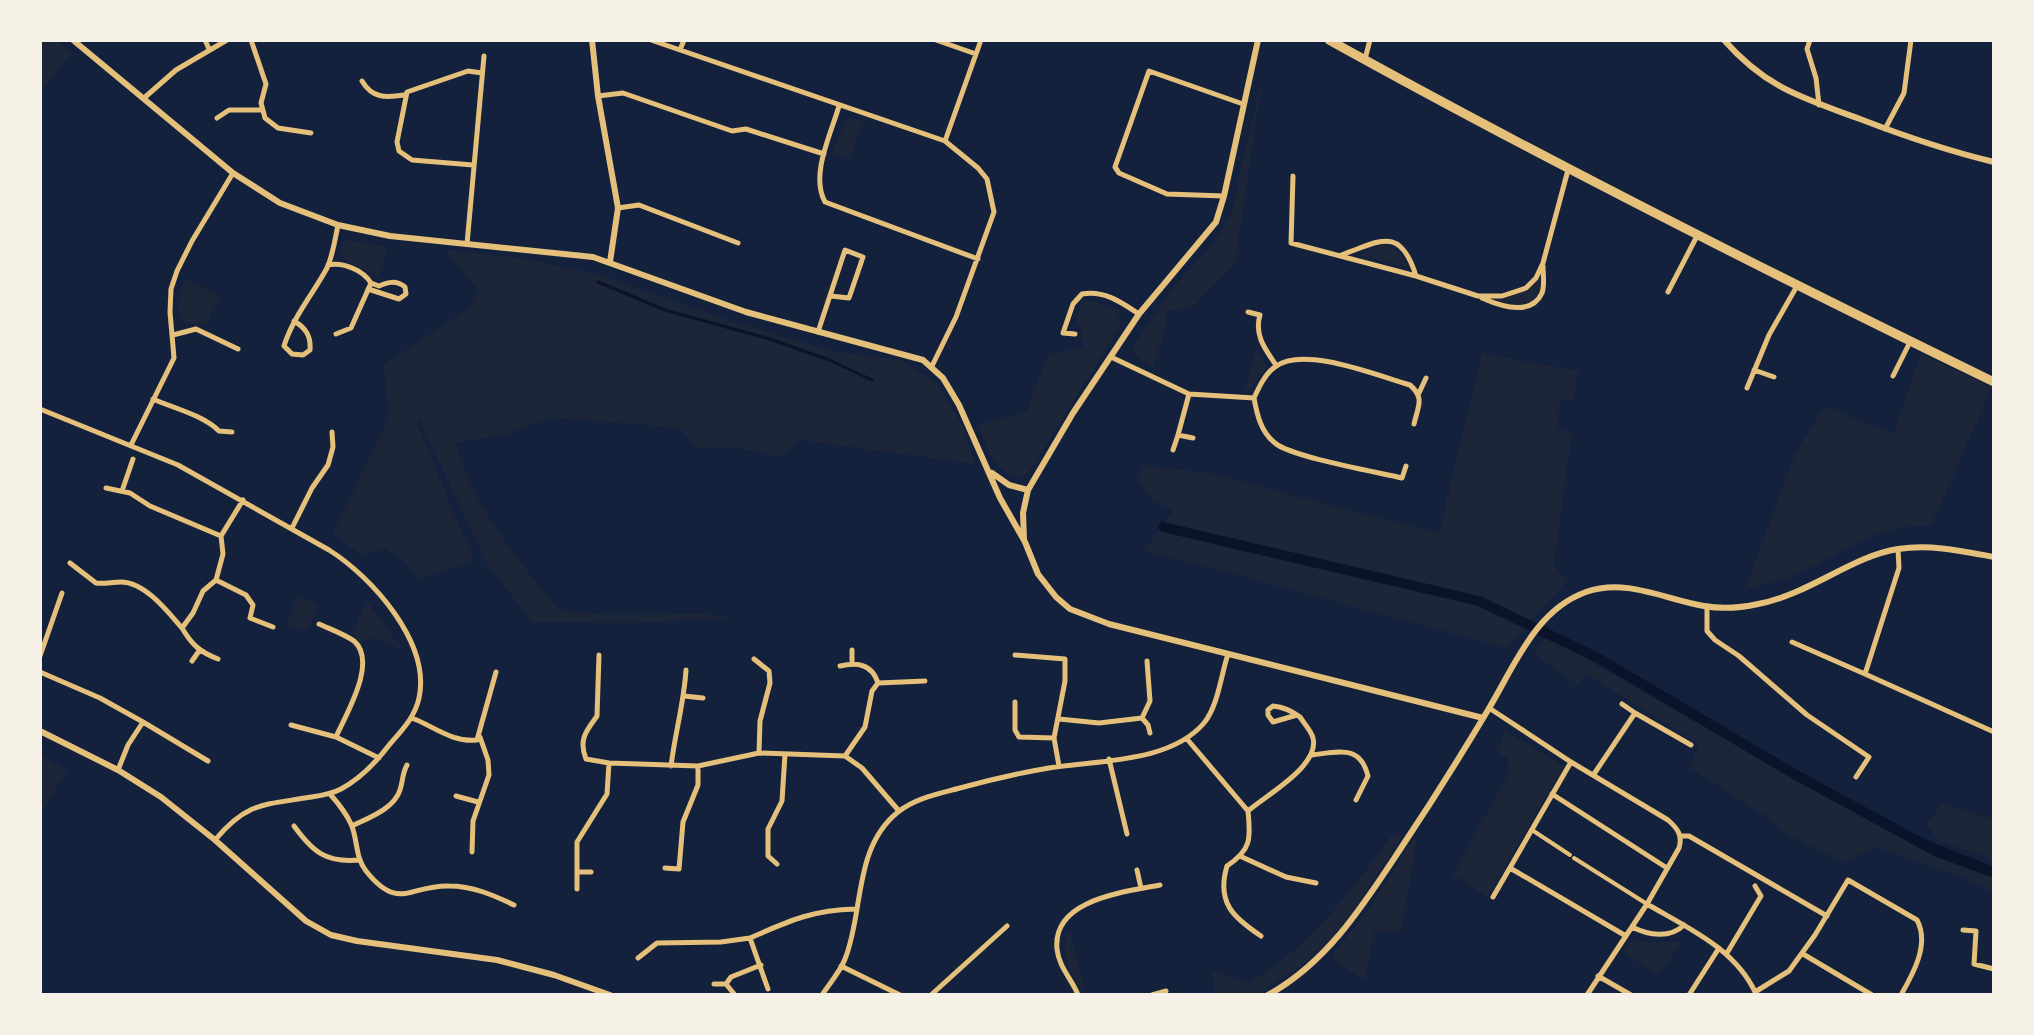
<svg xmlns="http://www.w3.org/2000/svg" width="2034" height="1035" viewBox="0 0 2034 1035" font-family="'PT Sans Narrow',sans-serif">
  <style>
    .green { fill: #1d2539 }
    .water { fill: #0b132b }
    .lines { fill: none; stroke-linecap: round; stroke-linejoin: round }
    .stream { stroke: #0b132b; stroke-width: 3 }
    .canal { stroke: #0b132b; stroke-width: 10 }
    .pedestrian { stroke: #e5c07b; stroke-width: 4 }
    .minor { stroke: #e5c07b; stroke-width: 5 }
    .tertiary { stroke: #e5c07b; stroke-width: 6 }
    .trunk { stroke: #e5c07b; stroke-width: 9 }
  </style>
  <rect width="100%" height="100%" fill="#14213d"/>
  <!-- green -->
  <path class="green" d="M40,40H55L72,53L40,93Z
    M1263,73L1235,264L1194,306L1168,311L1163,336L1153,368L1133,353V346L1176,284L1212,246L1232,211Z
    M847,117L863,122L850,159L832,153Z
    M348,240L388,247L378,276L348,263L340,252L342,242Z
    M1381,243C1397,247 1402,253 1408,268L1360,255Z
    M445,250L521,258L604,276L733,322L838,352L900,360L936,382L964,429L975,464L801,440L780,457L739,448H695L680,428L549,417L511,433L456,443C474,510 517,557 558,610L607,615L705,614L736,618L632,623L532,622L487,564L419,419L417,423L474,561L417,579L407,563L384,548L362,556L333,533L389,416L383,365L469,308L478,290Z
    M1543,263L1544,290L1538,300L1526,306L1510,309L1478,296C1515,297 1522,294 1543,263Z
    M185,279L220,295L206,324L182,323C175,308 180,293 185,279Z
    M1091,301L1118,310L1121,325L1032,468L1022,478C993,475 989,448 977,425L1026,412L1048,354L1083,348L1081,327L1076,320L1082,302Z
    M1256,347L1267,367L1250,390L1244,391Z
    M1482,353L1578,371L1574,401L1561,399L1557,429L1572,432L1554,565L1567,581L1507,648L1144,550L1174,510L1152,500L1138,478L1144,466L1207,473L1439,533Z
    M1921,354L1992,387L1931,526C1882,522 1841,554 1799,573C1781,581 1764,585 1745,589L1795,454L1824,406L1893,434Z
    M298,596L319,605L307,632L287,623Z
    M367,601L402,649L368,636L362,643L352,635Z
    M1547,636L1784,773L1934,856L1994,878V892L1963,878L1877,847L1843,863L1786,834L1768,818L1690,768L1699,744L1586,674L1578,685L1534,654Z
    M1504,730L1564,766L1488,897L1453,875L1508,774V758L1498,753Z
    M40,755L67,770L40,815Z
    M1943,803L1994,820V860L1939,841L1926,824Z
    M1393,833L1402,837L1358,904L1331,939L1300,967L1256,995H1216L1211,970L1249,983C1311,946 1352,891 1393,833Z
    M1413,839L1417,841L1401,930L1397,933L1375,931L1364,980L1335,961L1332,955L1365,915Z
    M1070,930L1085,995C1072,976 1056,953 1070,930Z
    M1634,938C1651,947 1664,940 1682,942L1659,975L1623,953Z"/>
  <!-- water -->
  <path class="water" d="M1922,838L1994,867V878L1934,856L1919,847Z"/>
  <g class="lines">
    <!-- stream -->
    <path class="stream" d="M598,282L665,310L770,339L829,360L872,380"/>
    <!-- canal -->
    <path class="canal" d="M1163,527L1479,601L1598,658L1796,775L1930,848"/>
    <!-- pedestrian -->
    <path class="pedestrian" d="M1532,830L1570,855
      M1574,858L1647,904"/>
    <!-- minor -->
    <path class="minor" d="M205,40L209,49
      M251,40L266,84L261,103L265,118L278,128L311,133
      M651,40L945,141L978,168L987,179L994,212L956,317L932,366
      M936,40L976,54
      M1810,40L1807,49L1816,78L1819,105
      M680,50L684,40
      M1365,59L1370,40
      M362,81C372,98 385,98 404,95
      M598,96L623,93L732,131L746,129L824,154
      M144,98L176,70L227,40
      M839,106C831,134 810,175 825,202L978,259
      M217,118L229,110H261
      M1885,129L1904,93L1911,40
      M945,141L981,40
      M473,165L412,160L399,151L397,142L407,92L468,71L482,73
      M1293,176L1291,243L1416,276L1478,296H1502L1526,288L1536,278L1543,263L1568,170
      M1224,196L1167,194L1119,173L1115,167L1149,71L1243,104
      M618,208L639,205L738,243
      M467,244L484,56
      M1341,255C1379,242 1400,224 1416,276
      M328,265C343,262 363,270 371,283L351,328L336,334
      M368,289L399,299L406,294L405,287C396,280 388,282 379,286L371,283
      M1668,292L1697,236
      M1482,298C1500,306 1531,317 1542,293C1545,285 1543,275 1543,266
      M1248,312L1260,315C1254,335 1265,349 1276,365
      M294,321C306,328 311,336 310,350L303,355L292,354L284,346C293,317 313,294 327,268C333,255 335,239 338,225
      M818,332L845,250L863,257L849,298L831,296
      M1075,334L1063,333L1073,304L1082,294C1104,290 1121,302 1139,314
      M173,335L196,329L238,349
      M1111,357L1189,394L1254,398C1257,415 1261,432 1275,443C1291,457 1377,472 1402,478L1406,466
      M1754,370L1774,377
      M1893,376L1910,342
      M1747,388L1769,335L1797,286
      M1419,393L1426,378
      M1189,394L1178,435L1193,438
      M1254,398C1259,387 1265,374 1275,367C1303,345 1378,376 1410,385C1425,398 1418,406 1414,424
      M153,399C173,408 203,415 219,431L232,432
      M40,409L178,465L329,550C372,577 431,643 419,698C415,717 402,730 390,744C377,761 360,779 341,789C330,795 317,796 305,798C261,805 245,804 215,840
      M131,445L174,358L170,312L171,289L177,271L192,241L233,173
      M1173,450L1178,435
      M106,488L130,493L150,506L221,536
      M122,491L133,459
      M292,528L312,488L328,465L333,447L332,432
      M1898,549L1899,568L1865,674L1994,732
      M70,563L96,583C105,584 112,582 121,582C145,582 168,612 182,628L193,613L203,591L216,580L223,554L221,536L243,500
      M216,580L246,595L253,605L250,618L273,627
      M1707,606V631L1715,640L1739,656L1807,715L1869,757L1856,777
      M319,624C330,629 344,634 354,641C378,662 346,714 336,737
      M182,628C192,645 200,652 218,659
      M1792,642L1865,674
      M599,655L597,716C587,730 578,739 586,759L609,763L698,766L759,753L845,756L862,768L899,811
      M1015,655L1065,659V681L1054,738L1059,766
      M40,656L62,593
      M754,659L769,671L770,683L760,721L759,753
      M192,661L199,651
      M852,663V650
      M840,666C857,662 872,664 878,683
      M40,672L100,698L143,722L128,745L118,770
      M684,696L703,698
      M1015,702V730L1019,737L1054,738
      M1622,704L1635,713
      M1489,708L1571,762L1668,820C1677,828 1683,835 1679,848L1647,904L1587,995
      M412,718C433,726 453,743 477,740L496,672
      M1142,718L1148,725L1150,733
      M1059,719L1099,723L1142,718L1150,701L1147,661
      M143,722L208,761
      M291,725L336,737L379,758
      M1187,739L1248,811C1266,795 1320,766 1313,738C1312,732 1304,723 1300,717C1291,711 1284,707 1273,706L1268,710V715L1273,722L1297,715
      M1312,755C1339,752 1360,744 1368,776L1356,800
      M845,756L865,727L872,691L878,683L925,681
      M1109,759L1127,834
      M671,766C675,733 684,703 686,670
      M1594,774L1635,713L1691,745
      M330,794C338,803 346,813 351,824C358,840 355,857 366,871C399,912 409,885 449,886C473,886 493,895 514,905
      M1552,794L1667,868
      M456,796L478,802
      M1248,811C1251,839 1251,850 1227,866C1216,903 1234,918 1261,936
      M294,826C313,852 326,863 359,860
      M352,826C368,818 394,809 400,790C403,781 402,774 407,765
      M1680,836H1689L1827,916
      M472,852L473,821L489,775L488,760L480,737
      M1242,857L1286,877L1316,883
      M777,864L768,856V829L782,801L785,754
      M665,868L679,869L683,822L698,785V766
      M1510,868L1626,936
      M1137,870L1141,888
      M577,872H591
      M577,889V842L607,794L609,763
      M1493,897L1571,762
      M1647,904C1688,928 1736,949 1756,994
      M1632,927C1648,935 1670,939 1684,925
      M1963,930L1976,931L1974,964L1994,969
      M1727,953L1761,896L1755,886
      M1803,954L1872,995
      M638,958L657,943L721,942L750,938
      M841,966L900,995
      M1598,976L1631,995
      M714,984H726L735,995
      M726,984L731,977L761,965
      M768,989L750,938C789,921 812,910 855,909
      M1755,992L1789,971L1815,935L1848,880L1917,920C1930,944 1913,974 1901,995
      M822,995C829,984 840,972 845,959C864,912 853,848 898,812C916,798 938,794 960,788C989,780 1019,773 1049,768C1098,760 1170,763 1204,723C1218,706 1221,675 1228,654
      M931,995L1007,926
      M1078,995C1072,979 1059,968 1057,949C1052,899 1125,892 1160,885
      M1152,995L1166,991
      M1689,995L1719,948"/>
    <!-- tertiary -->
    <path class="tertiary" d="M73,40L233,173L280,203L338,225L390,236L593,257L746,312L923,360L943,378L959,405L1000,498L1025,542L1038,574L1056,597L1070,609L1109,624L1483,718
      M592,40L598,96L618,208L610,262
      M1724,40C1766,88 1803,98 1860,119C1904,136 1948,151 1994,162
      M992,473L1009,485L1028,490
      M1024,539L1023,513L1028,490L1073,413L1139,314L1216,222L1224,196L1258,40
      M40,731L118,770L161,797L215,840L306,921L331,935L357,941L497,960L554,975L610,995
      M1268,995C1328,962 1364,904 1401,848C1431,803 1460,757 1488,710C1514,667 1535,610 1586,592C1626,578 1664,599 1704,606C1721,609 1740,608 1758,604C1808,595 1852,556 1898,549C1931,544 1962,551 1994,557"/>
    <!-- trunk -->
    <path class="trunk" d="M1329,40C1547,161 1770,273 1994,382"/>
  </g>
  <!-- border -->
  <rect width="2034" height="1035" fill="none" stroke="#f6f1e7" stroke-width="84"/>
</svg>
